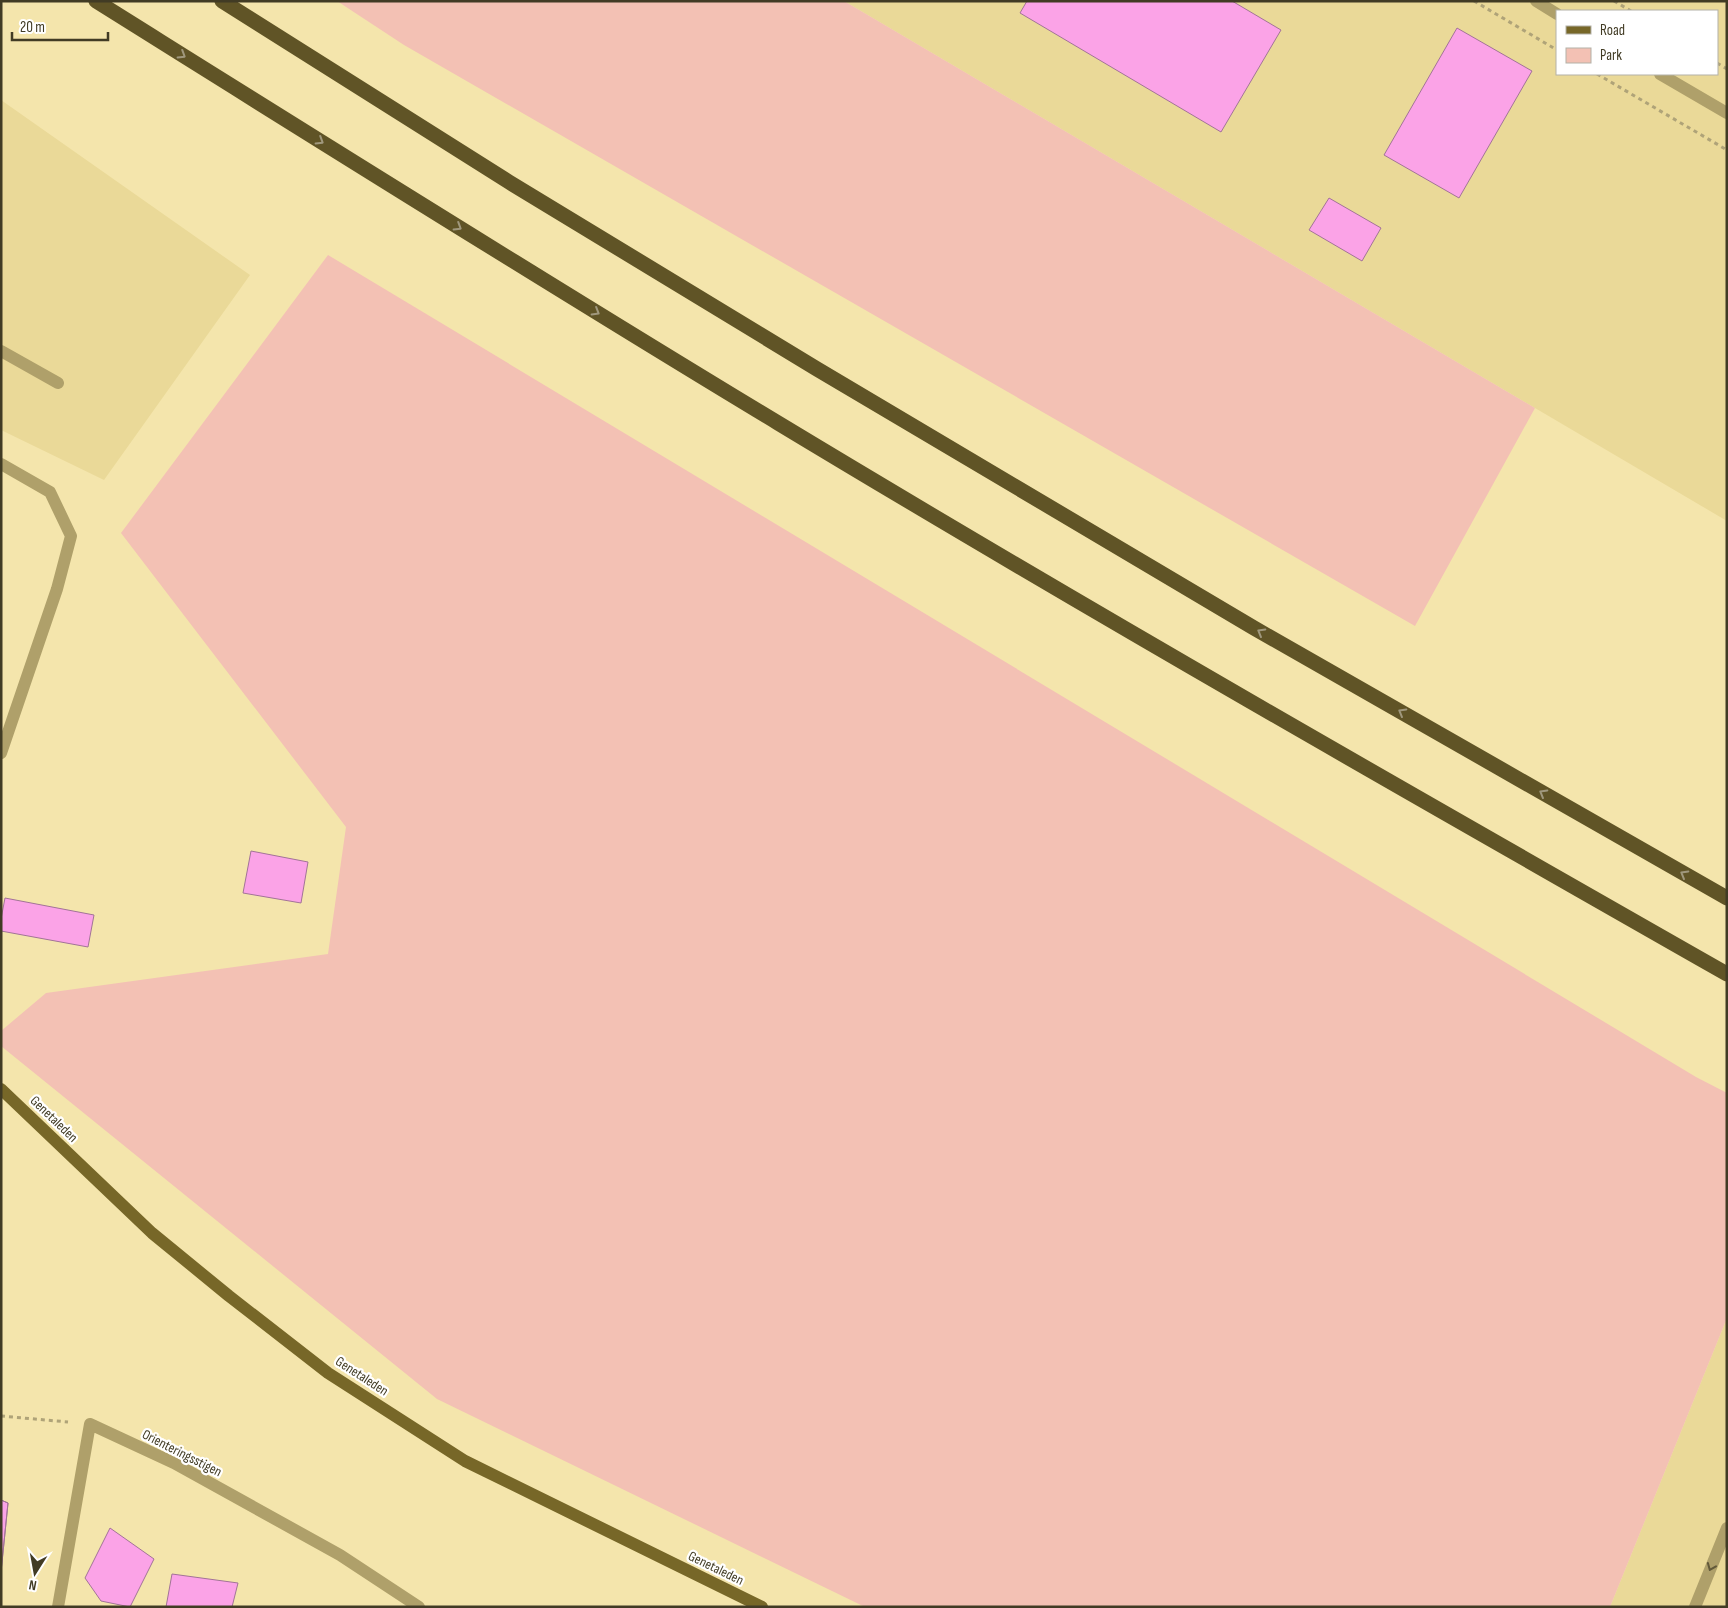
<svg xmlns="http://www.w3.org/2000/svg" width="1728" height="1608" viewBox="0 0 1728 1608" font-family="'Sofia Sans Condensed',sans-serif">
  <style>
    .built { fill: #ead998; fill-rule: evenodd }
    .green { fill: #f3c1b4 }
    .building { fill: #fba3e7; stroke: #a27497 }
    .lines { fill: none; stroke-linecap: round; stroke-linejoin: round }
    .path { stroke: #afa378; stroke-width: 3; stroke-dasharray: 4 4; stroke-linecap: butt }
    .minor { stroke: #afa06a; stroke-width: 12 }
    .major { stroke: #776728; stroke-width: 12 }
    .highway { stroke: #605426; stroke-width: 15 }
    .oneway { stroke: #a0987d }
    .oneway2 { stroke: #625939 }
    .labels { text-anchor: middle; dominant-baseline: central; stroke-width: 4.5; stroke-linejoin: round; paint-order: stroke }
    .street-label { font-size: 14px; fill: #413b24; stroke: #fff }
  </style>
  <rect width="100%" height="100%" fill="#f4e5ac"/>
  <!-- built -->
  <path class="built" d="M844,1H1727V521L1535,408ZM1557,11H1717V74H1557Z
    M1,100L250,275L104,480L1,430Z
    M1727,1318V1607H1610Z"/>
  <!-- green -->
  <path class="green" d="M337,1H844L1535,408L1415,626L404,45Z
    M328,255L1696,1077L1727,1093V1318L1610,1607H865L437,1399L1,1046V1031L46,993L328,954L346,827L121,533Z"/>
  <!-- building -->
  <path class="building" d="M1027,1H1232L1281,30L1221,132L1020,13Z
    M1457,28L1532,71L1459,198L1384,155Z
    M1329,198L1381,228L1362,261L1309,230Z
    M251,851L308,862L301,903L243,893Z
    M5,898L94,915L88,947L1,931V919Z
    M1,1500L8,1503L1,1572Z
    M1,1500L8,1503L1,1572Z
    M110,1528L154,1559L130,1607L101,1601L85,1578Z
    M172,1574L238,1583L232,1607H166Z"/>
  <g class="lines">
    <!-- path -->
    <path class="path" d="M1474,1L1557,50
      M1614,1L1631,11
      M1717,63L1727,69
      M1597,74L1727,150
      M1,1416L68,1422"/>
    <!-- minor -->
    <path class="minor" d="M1536,1L1557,14
      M1660,74L1727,113
      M1,351L58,383
      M1,464L50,492L71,536L57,589L1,753
      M58,1607L90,1424L174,1463L340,1555L419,1607
      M1695,1607L1727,1528"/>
    <!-- major -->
    <path class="major" d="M1,1089L152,1233L229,1296L328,1373L465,1461L762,1607"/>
    <!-- highway -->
    <path class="highway" d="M96,1C323,143 549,285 778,423C1091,612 1409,793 1727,974
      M222,1L509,182L817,369L1254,628L1727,898"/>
  </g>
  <!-- one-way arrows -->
  <defs><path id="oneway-chevron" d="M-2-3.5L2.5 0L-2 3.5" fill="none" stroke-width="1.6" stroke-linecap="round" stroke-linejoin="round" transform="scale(1.25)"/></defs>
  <g class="oneway">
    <use href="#oneway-chevron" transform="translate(182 55) rotate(32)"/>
    <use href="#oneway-chevron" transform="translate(320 141) rotate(32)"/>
    <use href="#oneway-chevron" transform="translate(458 227) rotate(32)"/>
    <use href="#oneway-chevron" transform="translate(596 312) rotate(31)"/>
    <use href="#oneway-chevron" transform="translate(1261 632) rotate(-150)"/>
    <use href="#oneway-chevron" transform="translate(1402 712) rotate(-150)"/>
    <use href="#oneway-chevron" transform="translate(1543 793) rotate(-150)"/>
    <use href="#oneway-chevron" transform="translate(1684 874) rotate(-150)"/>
  </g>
  <use class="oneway2" href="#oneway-chevron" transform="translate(1711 1567) rotate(112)"/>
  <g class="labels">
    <!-- street labels -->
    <g class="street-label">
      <text transform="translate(54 1119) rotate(44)">Genetaleden</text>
      <text transform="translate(362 1376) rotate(33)">Genetaleden</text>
      <text transform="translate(182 1453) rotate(27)">Orienteringsstigen</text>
      <text transform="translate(716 1568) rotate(26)">Genetaleden</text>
    </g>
  </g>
  <!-- border -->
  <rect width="1728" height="1608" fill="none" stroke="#413b24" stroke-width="5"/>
  <!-- legend -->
  <rect x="1556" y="10" width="162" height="65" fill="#ffffff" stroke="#b3b1a7"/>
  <rect x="1566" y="26" width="25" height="8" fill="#776728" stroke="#b3b1a7"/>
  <text x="1600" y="35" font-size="15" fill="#413b24">Road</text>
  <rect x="1566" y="48" width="25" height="15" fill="#f3c1b4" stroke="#b3b1a7"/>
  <text x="1600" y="60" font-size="15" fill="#413b24">Park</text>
  <!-- north arrow -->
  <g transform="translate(35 1573) rotate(191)" stroke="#ffffff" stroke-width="4" paint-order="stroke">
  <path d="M0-4L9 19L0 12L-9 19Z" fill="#413b24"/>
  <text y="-8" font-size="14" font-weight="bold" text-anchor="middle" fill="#413b24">N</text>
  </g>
  <!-- scale -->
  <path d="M12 32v8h96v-8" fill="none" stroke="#413b24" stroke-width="2.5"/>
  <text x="20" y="32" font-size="15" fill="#413b24" stroke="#ffffff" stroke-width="4" paint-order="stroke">20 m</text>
</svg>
